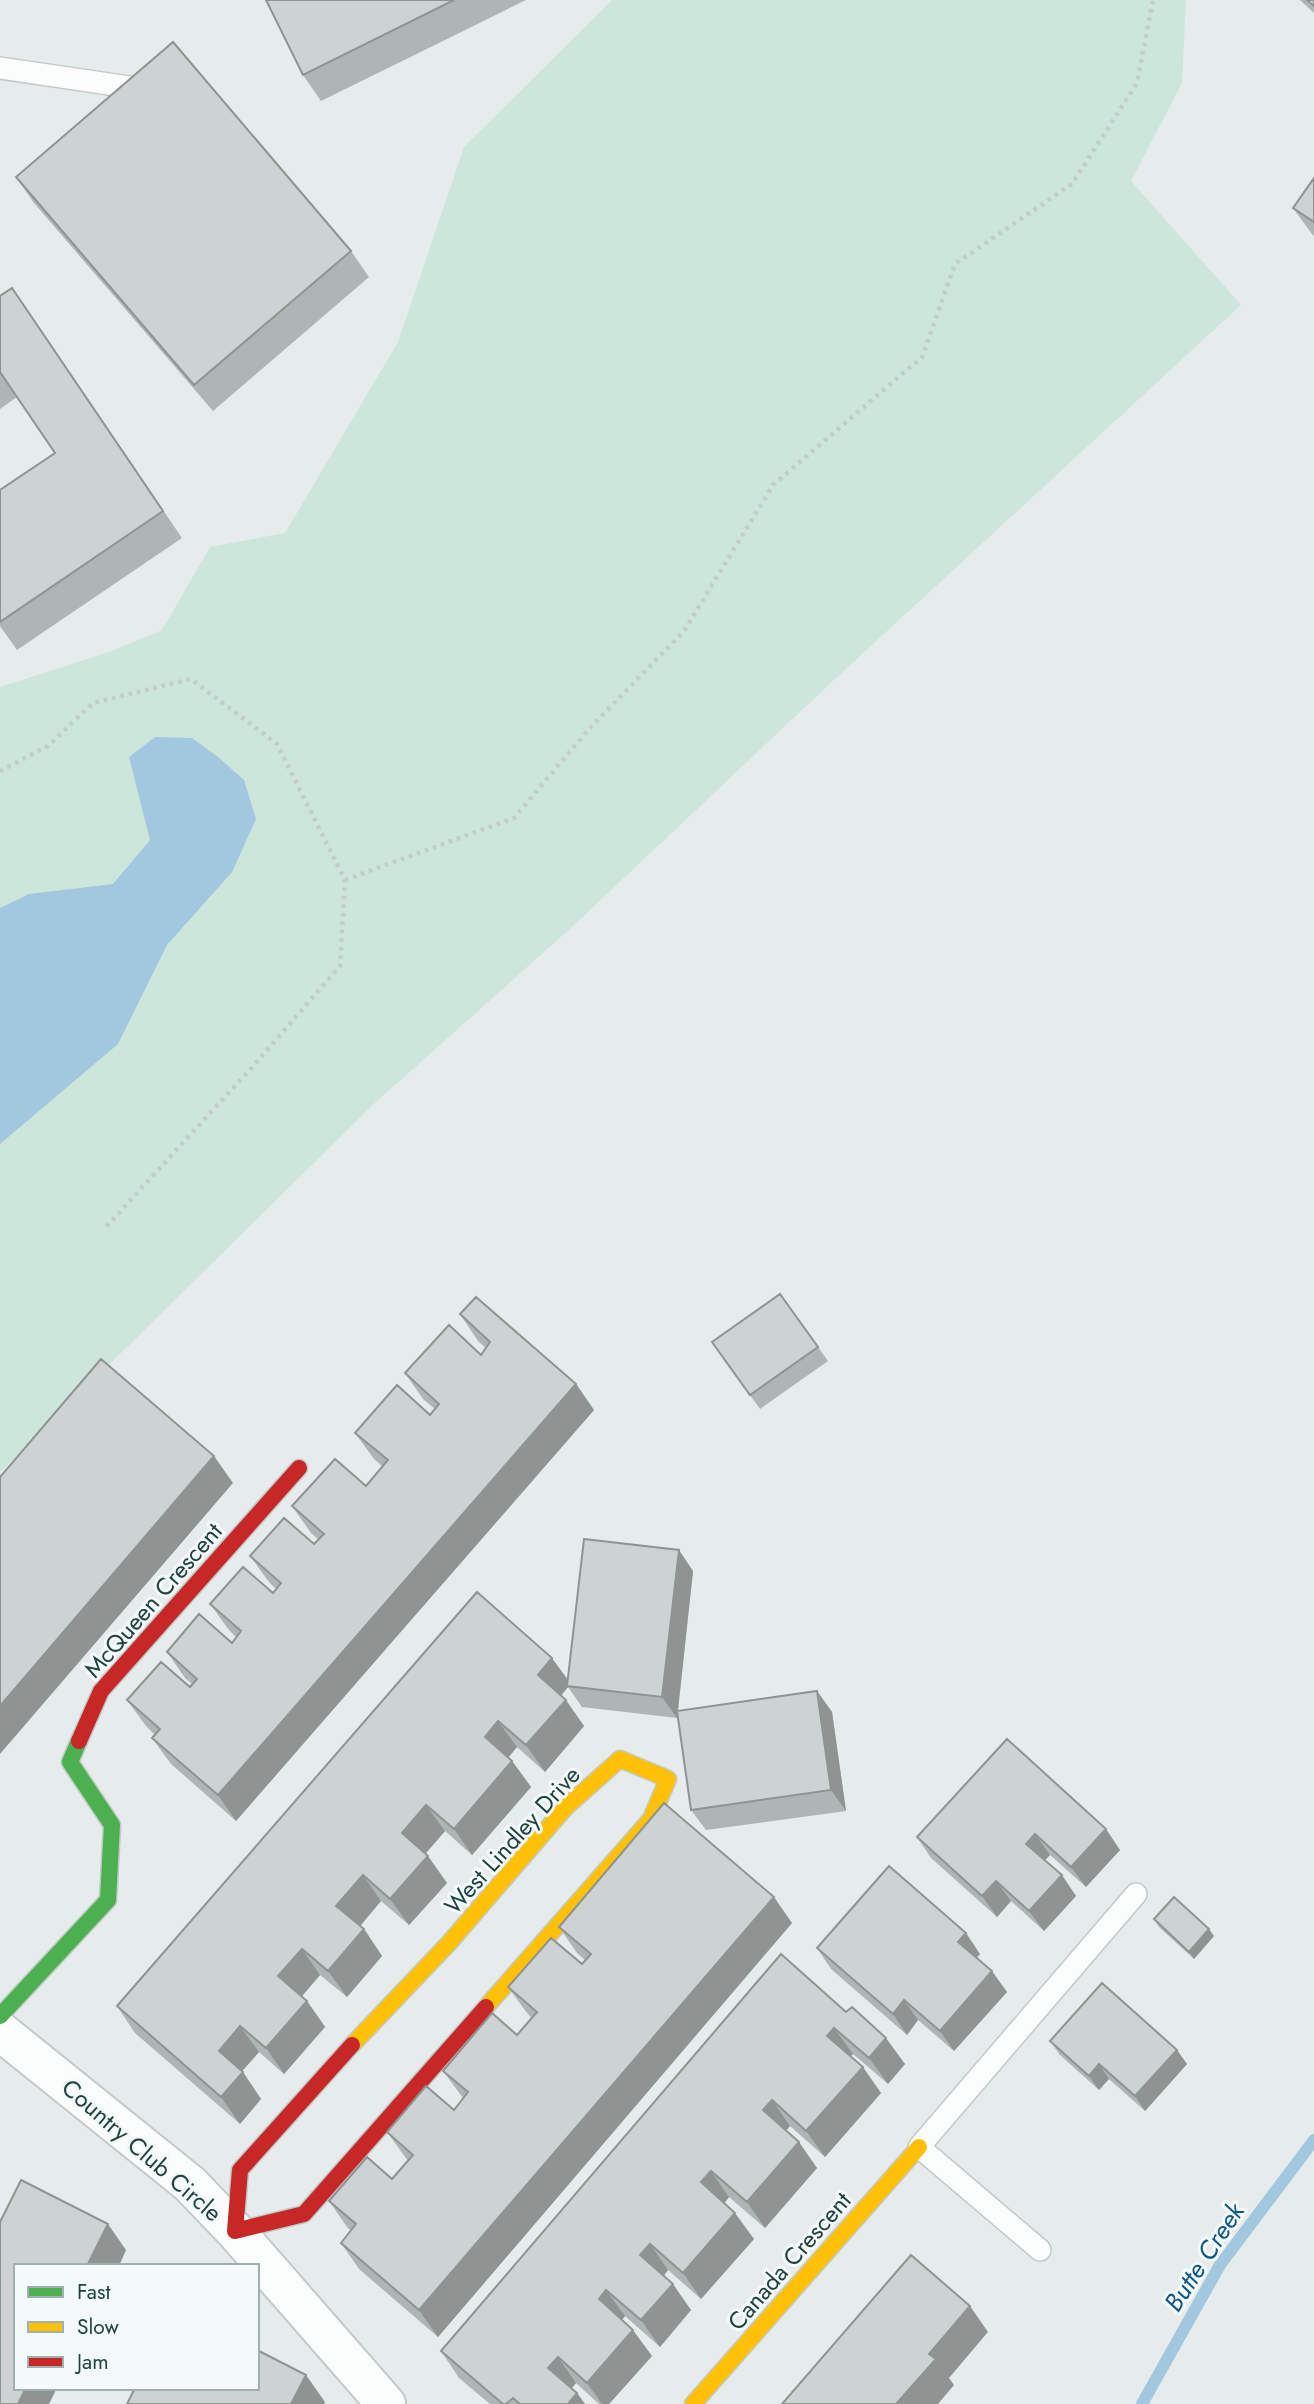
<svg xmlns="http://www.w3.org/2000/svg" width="1314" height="2404" viewBox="0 0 1314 2404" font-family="Jost,sans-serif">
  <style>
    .green { fill: #cde6db }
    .water { fill: #a2c8df }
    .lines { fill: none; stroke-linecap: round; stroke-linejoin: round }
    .stream { stroke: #a2c8df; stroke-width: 12 }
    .lane-casing { stroke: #c3c9c8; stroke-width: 24 }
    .street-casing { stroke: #c3c9c8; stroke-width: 42 }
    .fast-casing { stroke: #c1cac9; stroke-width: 19 }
    .slow-casing { stroke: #c1cac9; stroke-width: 19 }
    .jam-casing { stroke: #c1cac9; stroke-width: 19 }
    .path { stroke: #c1cccb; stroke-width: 4.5; stroke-dasharray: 3.5 5; stroke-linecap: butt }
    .lane { stroke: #fbfcfc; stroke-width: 21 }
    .street { stroke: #fbfcfc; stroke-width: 38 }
    .fast { stroke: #4caf50; stroke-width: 16 }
    .slow { stroke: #ffc107; stroke-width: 16 }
    .jam { stroke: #c62828; stroke-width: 16 }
    .wall { fill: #afb5b5 }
    .shaded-wall { fill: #8f9493 }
    .building { fill: #ccd3d2; stroke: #8f9493; stroke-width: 2 }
    .labels { text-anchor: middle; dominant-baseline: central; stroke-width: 6; stroke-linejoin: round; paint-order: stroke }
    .street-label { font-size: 24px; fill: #204241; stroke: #f4faf9 }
    .water-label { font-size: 26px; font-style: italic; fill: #125886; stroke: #f4faf9 }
  </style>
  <rect width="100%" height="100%" fill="#e6eceb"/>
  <!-- green -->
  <path class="green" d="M612,0H1186L1182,83L1131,181L1241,305L835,679L572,927L375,1103L0,1472V687L109,652L162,630L210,547L285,533L398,342L464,147Z"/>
  <!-- water -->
  <path class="water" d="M155,737L192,738L218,757L244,780L256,819L232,872L167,945L118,1044L0,1144V908L29,894L113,884L150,840L129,757Z"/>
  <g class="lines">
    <!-- stream -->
    <path class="stream" d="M1142,2404L1220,2265L1314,2140"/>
    <!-- lane casing -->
    <g class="lane-casing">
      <path id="lane" d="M0,68L129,87
        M1040,2250L919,2147L1136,1894"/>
    </g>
    <!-- street casing -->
    <g class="street-casing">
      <path id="street" d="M0,2031L190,2184L235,2231L386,2404"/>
    </g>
    <!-- fast casing -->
    <g class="fast-casing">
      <path id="fast" d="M0,2016L108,1900L112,1825L70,1762L79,1741"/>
    </g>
    <!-- slow casing -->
    <g class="slow-casing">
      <path id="slow" d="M486,2007L651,1819L668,1779L620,1759
        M352,2045L449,1943L565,1808L620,1759
        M693,2404L919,2147"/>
    </g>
    <!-- jam casing -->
    <g class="jam-casing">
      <path id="jam" d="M79,1741L101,1691L299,1468
        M352,2045L240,2170L235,2231L304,2214L486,2007"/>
    </g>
    <!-- path -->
    <path class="path" d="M0,771L48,746L93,703L191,679L277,744L345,880L340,966L255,1064L105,1228
      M345,880L514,818L589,729L684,631L773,485L922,357L955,264L1072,184L1137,83L1153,0"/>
    <!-- lane -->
    <use href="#lane" class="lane"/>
    <!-- street -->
    <use href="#street" class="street"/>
    <!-- fast -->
    <use href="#fast" class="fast"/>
    <!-- slow -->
    <use href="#slow" class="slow"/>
    <!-- jam -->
    <use href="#jam" class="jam"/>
  </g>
  <!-- wall -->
  <path class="wall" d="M266,0H526L321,101L303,75Z
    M1300,0H1314V13Z
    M16,177L351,251L369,277L213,411L34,203Z
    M1314,178V236L1312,234L1293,208Z
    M0,296L30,314L182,538L17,650L0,626V490L55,453L17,397L0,409Z
    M780,1294L828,1361L760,1409L712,1342Z
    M460,1314L576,1384L594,1410L236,1821L171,1764L152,1738L155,1735L146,1726L127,1700L190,1687L192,1684L185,1678L167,1652L232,1643L236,1637L229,1630L210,1604L273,1593L276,1589L269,1582L250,1556L314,1544L318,1539L311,1533L292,1506L366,1486L383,1467L374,1459L355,1433L430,1415L435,1409L423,1399L405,1373L481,1355L486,1348L478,1341Z
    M693,1571L678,1711L817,1691L832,1712L846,1811L706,1830L691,1810L677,1712V1718L582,1707L568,1687L561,1696L584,1726L545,1772L517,1747L508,1757L512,1761L531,1787L472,1855L445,1831L425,1854L447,1883L409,1925L381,1901L360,1926L364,1929L382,1956L347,1997L320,1975L302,1996L307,2001L325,2027L284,2074L259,2052L242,2071L261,2099L240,2124L135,2033L117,2006L477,1592L568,1680Z
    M1007,1739L1120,1850L1086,1887L1050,1855L1045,1860L1076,1896L1044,1931L1011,1901L997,1917L931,1858L917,1837Z
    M1154,1919L1214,1936L1194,1959L1159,1927Z
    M792,1923L438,2337L359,2269L341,2243L351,2231L347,2227L329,2201L392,2179L408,2161L387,2132L454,2110L463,2098L443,2071L517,2035L532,2018L527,2013L508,1987L582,1964L585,1960L577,1953L559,1927Z
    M817,1948L980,1954L977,1958L1007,1992L954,2051L918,2020L907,2035L831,1969Z
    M781,1954L905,2064L888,2084L853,2054L851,2056L881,2093L825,2157L790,2126L786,2131L817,2168L765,2228L729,2197L724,2203L754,2239L701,2299L668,2270L663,2276L691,2310L660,2347L625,2316L622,2320L652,2356L609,2404H599L576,2383L572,2388L577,2393L585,2404H490L459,2378L441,2351Z
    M1050,2041L1187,2064L1145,2111L1109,2079L1099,2090L1060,2055Z"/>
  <!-- shaded-wall -->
  <path class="shaded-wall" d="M576,1384L594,1410L236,1821L218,1795Z
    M214,1456L233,1483L0,1754V1706Z
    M679,1550L693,1571L677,1718L662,1697Z
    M552,1658L571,1684L567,1686L568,1687L556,1701L538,1675Z
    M817,1691L832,1712L846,1811L831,1790Z
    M566,1700L584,1726L545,1772L526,1745Z
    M498,1721L517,1747L504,1763L485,1737Z
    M512,1761L531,1787L472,1855L454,1829Z
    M426,1805L445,1831L420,1860L402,1833Z
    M1106,1829L1120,1850L1086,1887L1071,1867Z
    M1035,1834L1050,1855L1041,1864L1026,1844Z
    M428,1856L447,1883L409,1925L390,1899Z
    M363,1875L381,1901L355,1932L336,1906Z
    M1062,1875L1076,1896L1044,1931L1029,1911Z
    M996,1881L1011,1901L997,1917L982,1896Z
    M774,1897L792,1923L438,2337L419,2310Z
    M364,1929L382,1956L347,1997L328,1971Z
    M1209,1929L1214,1936L1194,1959L1189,1952Z
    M966,1933L980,1954L972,1962L958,1942Z
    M302,1949L320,1975L297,2002L278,1976Z
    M992,1971L1007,1992L954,2051L940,2031Z
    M904,2000L918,2020L907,2035L893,2014Z
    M307,2001L325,2027L284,2074L266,2048Z
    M240,2026L259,2052L237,2077L219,2051Z
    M834,2028L853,2054L845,2062L827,2036Z
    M886,2038L905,2064L888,2084L869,2058Z
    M1177,2050L1187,2064L1145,2111L1135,2096Z
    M1099,2064L1109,2079L1099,2090L1089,2076Z
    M863,2067L881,2093L825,2157L806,2131Z
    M243,2072L261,2099L240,2124L221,2097Z
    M772,2100L790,2126L781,2136L763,2110Z
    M799,2142L817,2168L765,2228L747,2202Z
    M711,2171L729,2197L720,2209L701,2182Z
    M735,2213L754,2239L701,2299L683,2273Z
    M108,2224L126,2250L119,2266H87Z
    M650,2244L668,2270L659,2282L640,2255Z
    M673,2284L691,2310L660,2347L641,2320Z
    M606,2290L625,2316L617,2326L599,2299Z
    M970,2306L988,2332L949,2378L954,2385L938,2404H896L929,2354Z
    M633,2330L652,2356L609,2404H602L587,2383Z
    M558,2357L576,2383L567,2394L548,2368Z
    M306,2375L325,2402L324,2404H291Z
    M26,2388H57L49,2404H18Z
    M577,2393L585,2404H568Z"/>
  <!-- building -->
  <path class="building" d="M266,0H454L303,75Z
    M1307,0H1314V6Z
    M173,42L351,251L194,385L16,177Z
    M1314,178V222L1293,208Z
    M12,288L163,511L0,622V490L55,453L0,372V296Z
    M780,1294L818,1347L750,1395L712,1342Z
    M476,1297L576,1384L218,1795L152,1738L160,1729L127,1700L161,1662L190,1687L197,1679L167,1652L199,1614L232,1643L241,1631L210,1604L243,1567L273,1593L281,1583L250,1556L284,1518L314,1544L324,1534L292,1506L335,1459L366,1486L388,1460L355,1433L397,1385L430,1415L439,1404L405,1373L449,1325L481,1355L490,1342L460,1314Z
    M101,1359L214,1456L0,1706V1477Z
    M584,1539L679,1550L662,1697L567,1686Z
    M477,1592L552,1658L538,1675L566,1700L526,1745L498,1721L485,1737L512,1761L454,1829L426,1805L402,1833L428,1856L390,1899L363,1875L336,1906L364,1929L328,1971L302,1949L278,1976L307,2001L266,2048L240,2026L219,2051L243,2072L221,2097L117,2006Z
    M817,1691L831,1790L691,1810L677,1711Z
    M1007,1739L1106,1829L1071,1867L1035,1834L1026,1844L1062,1875L1029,1911L996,1881L982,1896L917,1837Z
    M664,1803L774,1897L419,2310L341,2243L356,2224L329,2201L367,2157L392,2179L413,2155L387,2132L426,2086L454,2110L468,2092L443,2071L492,2013L517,2035L537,2012L508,1987L551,1938L582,1964L591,1954L559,1927Z
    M889,1866L966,1933L958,1942L992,1971L940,2031L904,2000L893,2014L817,1948Z
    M1174,1897L1209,1929L1189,1952L1154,1919Z
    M781,1954L846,2012L852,2007L886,2038L869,2058L834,2028L827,2036L863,2067L806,2131L772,2100L763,2110L799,2142L747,2202L711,2171L701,2182L735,2213L683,2273L650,2244L640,2255L673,2284L641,2320L606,2290L599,2299L633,2330L587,2383L558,2357L548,2368L577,2393L568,2404H520L513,2398L506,2404H503L441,2351Z
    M1102,1983L1177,2050L1135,2096L1099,2064L1089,2076L1050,2041Z
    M21,2180L108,2224L87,2266H16V2388H26L18,2404H0V2222Z
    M911,2255L970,2306L929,2354L936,2359L896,2404H782Z
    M257,2350L306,2375L291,2404H127L135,2388H257Z"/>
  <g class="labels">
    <!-- street labels -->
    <g class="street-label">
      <text transform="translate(153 1600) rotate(-49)">McQueen Crescent</text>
      <text transform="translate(512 1840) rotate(-48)">West Lindley Drive</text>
      <text transform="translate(142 2150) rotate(41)">Country Club Circle</text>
      <text transform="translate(789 2261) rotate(-49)">Canada Crescent</text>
    </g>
    <!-- water labels -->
    <g class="water-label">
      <text transform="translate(1204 2257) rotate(-57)">Butte Creek</text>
    </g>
  </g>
  <!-- legend -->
  <rect x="14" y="2264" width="245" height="126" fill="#f4faf9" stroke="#9fb0af" stroke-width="2"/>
  <rect x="28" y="2287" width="35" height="10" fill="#4caf50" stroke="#9fb0af" stroke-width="2"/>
  <text x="77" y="2299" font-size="21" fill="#204241">Fast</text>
  <rect x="28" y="2322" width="35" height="10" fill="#ffc107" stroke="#9fb0af" stroke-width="2"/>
  <text x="77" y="2334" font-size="21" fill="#204241">Slow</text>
  <rect x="28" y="2357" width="35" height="10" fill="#c62828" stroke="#9fb0af" stroke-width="2"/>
  <text x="77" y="2369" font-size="21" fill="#204241">Jam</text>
</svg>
